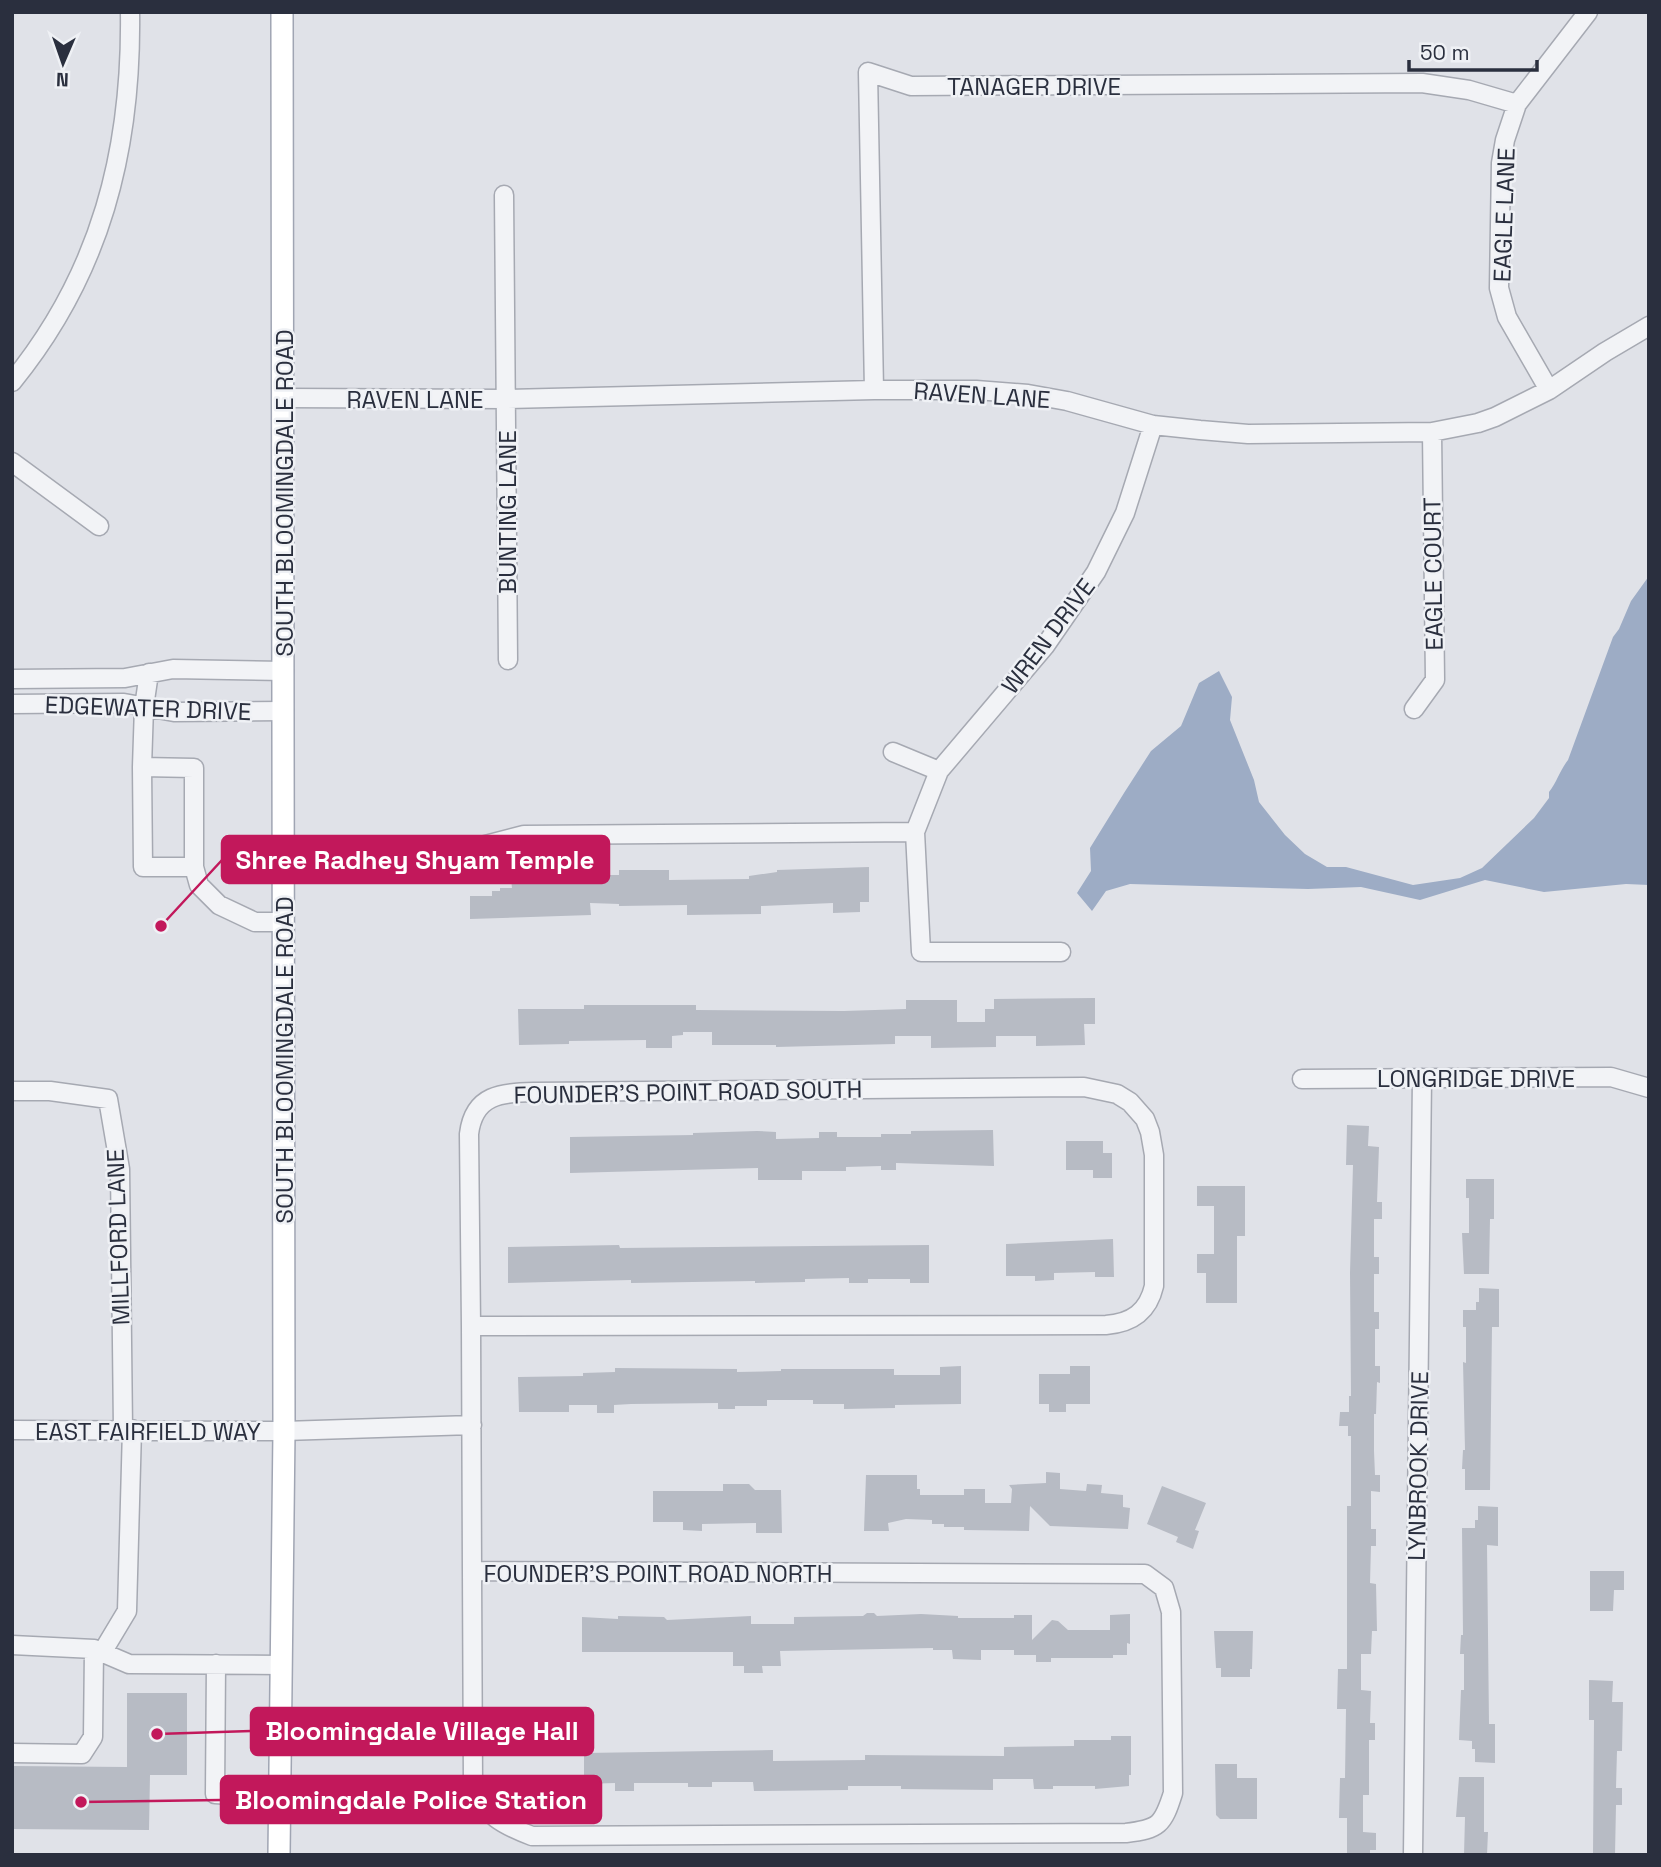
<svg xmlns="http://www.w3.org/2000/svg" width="1661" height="1867" viewBox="0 0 1661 1867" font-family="'Space Grotesk',sans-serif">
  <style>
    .water { fill: #9dacc5 }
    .building { fill: #b7bbc4 }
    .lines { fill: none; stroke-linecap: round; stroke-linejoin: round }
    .minor-casing { stroke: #a6a9b2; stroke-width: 21 }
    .major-casing { stroke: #a0a5b3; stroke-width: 24 }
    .minor { stroke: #f2f3f6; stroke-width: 18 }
    .major { stroke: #fff; stroke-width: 21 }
    .labels { text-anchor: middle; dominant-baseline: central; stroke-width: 5; stroke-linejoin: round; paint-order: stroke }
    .street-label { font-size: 24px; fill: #2a2f3e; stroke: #eff1f5 }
    .leader { fill: none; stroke: #c2185b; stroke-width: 2.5 }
    .callout-dot { fill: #c2185b; stroke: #eff1f5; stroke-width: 2.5 }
    .callout { fill: #c2185b; stroke: #c2185b; stroke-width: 2.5 }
    .callout-label { font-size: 26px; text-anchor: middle; font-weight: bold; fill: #fff }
  </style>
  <rect width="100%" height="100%" fill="#e0e2e8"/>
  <!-- water -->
  <path class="water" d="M1649,576V885L1626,884L1544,892L1485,880L1420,900L1361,887L1308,889L1130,884L1106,891L1092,911L1077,893L1091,871L1090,848L1124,793L1151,751L1181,726L1199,683L1219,671L1232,697L1230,720L1254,780L1259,802L1285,835L1305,854L1327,867H1346L1413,885L1460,878L1482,868L1534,818L1549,798V792C1557,782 1560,770 1568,760L1613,637L1619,629L1631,601Z"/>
  <!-- building -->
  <path class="building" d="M869,867V902H860V912L833,913V903L761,906V914L687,915V905L619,906V904L590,903L591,915L470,919V896H492V891H500V888H512L511,879H522L521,870L581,872V875H619V870H669V880L749,879V876L777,872V870Z
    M1095,998V1024H1084L1085,1045L1036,1046V1036H996V1047L931,1048V1036H895V1044L776,1047V1045H712V1032H683V1035L672,1036V1048H646V1040L569,1041V1044L519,1045L518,1009H584V1005H696V1010L844,1011L906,1009V1000H957V1022H985V1009H994V999Z
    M1347,1125L1369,1126L1368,1146L1379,1147L1377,1202H1382V1219H1374V1257H1379V1274H1374V1312H1379V1329H1375V1366H1380V1383L1377,1382L1376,1414H1374V1451L1375,1475H1380V1492L1371,1491V1529H1376V1546H1371L1370,1583L1376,1584L1377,1631H1372L1371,1654H1361V1690L1371,1691L1370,1723H1375V1740H1369V1795H1363V1832L1376,1833V1850H1370V1855H1347V1818H1339L1340,1778H1345L1346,1709H1337L1338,1669H1347V1506H1351V1436H1348V1426H1339L1340,1412H1349V1396H1351L1350,1273L1353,1165H1346Z
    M993,1130L994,1166L896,1163V1170H881V1166L846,1167V1171H802V1180H758V1168L570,1173V1137L693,1135V1133L757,1131L776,1132V1139L819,1138V1132H837V1137H881V1134H911V1131Z
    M1066,1141H1103V1153H1112V1178H1093V1170H1066Z
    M1466,1179H1494V1219H1490L1489,1274H1464L1462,1233H1469V1198H1466Z
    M1197,1186H1245V1236H1237V1303H1206V1273H1197V1254H1214V1206H1197Z
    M1113,1239L1114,1277H1095V1272L1054,1273V1280L1035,1281V1276H1006V1244Z
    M619,1245L620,1248L929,1245V1283H910V1279H868V1283H849V1278L805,1279V1282L755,1283V1281L631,1283V1280L508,1283V1247Z
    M1479,1288L1499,1289V1327H1492L1490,1490H1465V1469H1462L1463,1450H1465L1463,1362L1466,1363V1327H1463V1310H1476V1302H1479Z
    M961,1366V1404L895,1405V1408L844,1409V1404H813V1400H767V1406H735V1409H718V1403L631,1404L614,1405V1413H597V1405H569V1412H519L518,1377L583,1376V1373L615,1372V1368L737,1369V1372L781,1371V1369H894V1375H940V1367Z
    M1070,1366H1090V1404H1066V1412H1049V1404H1039V1374H1070Z
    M1046,1472L1060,1473V1489L1086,1491L1087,1484L1102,1485L1101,1493L1123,1495V1507L1130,1508L1128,1529L1050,1526L1030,1506L1029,1531L964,1530V1527H944V1524H932V1520L906,1519L888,1523L889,1531H864L866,1475H917V1489H920V1495H964V1489H985V1503H1011L1012,1489L1009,1485L1046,1483Z
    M723,1484H749L755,1490H781L782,1533H756V1523L702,1524V1531L683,1530V1522H653V1491H723Z
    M1162,1486L1206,1503L1195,1530L1199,1531L1193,1549L1176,1542L1178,1537L1147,1524Z
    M1478,1506L1498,1507V1546L1487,1545L1489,1724H1495V1763L1475,1762V1749H1472V1741L1459,1740L1461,1690H1464V1654H1460L1461,1635H1463L1462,1528H1475V1520H1478Z
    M1590,1571H1624V1590H1614L1613,1611H1590Z
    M867,1613H874L877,1616L921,1614L958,1616V1618H1014V1615H1032V1640L1052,1620L1058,1621L1068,1630H1110V1615L1130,1614V1644L1127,1643V1655H1113V1658H1051V1662H1036V1655H1014V1650H981V1660L953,1659L952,1650H933V1648L780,1651L781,1666H762L763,1673H744V1666H733V1652H582V1617L618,1619V1616L664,1617L667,1620L751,1616V1624H794V1617L863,1616Z
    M1214,1631H1253L1252,1669H1250V1677H1221V1668H1216Z
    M1589,1680L1613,1681L1612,1702H1623L1622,1751H1617L1616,1788H1622V1805H1616L1615,1855H1593L1594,1720H1589Z
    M127,1693H187V1775H150L149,1830L12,1829V1766L127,1767Z
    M1111,1736H1131V1775H1129V1786L1095,1789V1786H1053V1789H1034L1033,1779H993V1790L901,1789V1786H848V1790L754,1791L753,1782H712V1787H688V1783H634V1791H615V1783L584,1784V1753L773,1750V1761L865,1760V1755L1004,1756V1747L1074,1746V1740H1111Z
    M1215,1764H1237V1778H1257V1819H1220L1216,1815Z
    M1459,1777H1484V1832H1488L1487,1855H1464L1465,1817H1456Z"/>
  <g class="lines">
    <!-- minor casing -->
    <g class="minor-casing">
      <path id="minor" d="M504,195L508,660
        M12,382C101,273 132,150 130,12
        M874,390L868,72L911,86L1422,83L1469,90L1517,104
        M1549,390L1507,317L1499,288L1501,163L1505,140L1517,104L1588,12
        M284,398L506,399L874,390H976L1028,394L1067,401L1153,425L1200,430L1248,434L1432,432L1478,423L1495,417L1549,390L1605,352L1649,326
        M12,462L99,526
        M149,673L144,707L142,767L194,768V867L199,885L219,905L255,922H284
        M12,679L125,678L173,669L284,671
        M12,704L124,703L174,712L284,711
        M1414,709L1435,680L1432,432
        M893,752L939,771
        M142,767L143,867H194
        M915,832L921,952H1061
        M474,848L524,835L915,832L939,771L1045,646L1096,572L1125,513L1153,425
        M1302,1079L1611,1077L1649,1088
        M1084,1087L1117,1094L1130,1102L1145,1119L1150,1132L1154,1155V1286C1148,1312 1132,1323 1106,1325L471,1326L469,1134C474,1093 503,1093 536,1092Z
        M12,1091H50L108,1099L120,1169L123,1429
        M471,1326L472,1571
        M12,1430L284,1431L472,1425
        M472,1571L1145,1574L1164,1588L1171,1612L1173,1793C1163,1825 1159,1829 1126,1833L532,1836C503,1825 485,1816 473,1786Z
        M12,1645L94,1649L129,1664L282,1665
        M103,1651L127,1611L132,1429
        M216,1664L215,1794L279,1798
        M12,1753L82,1754L93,1737L94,1649
        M1413,1855L1422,1078"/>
    </g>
    <!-- major casing -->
    <g class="major-casing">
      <path id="major" d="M279,1855L284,1431L282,12"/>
    </g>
    <!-- minor -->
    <use href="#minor" class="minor"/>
    <!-- major -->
    <use href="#major" class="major"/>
  </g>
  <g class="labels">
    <!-- street labels -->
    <g class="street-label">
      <text x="1034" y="86">TANAGER DRIVE</text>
      <text transform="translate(1504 215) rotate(-88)">EAGLE LANE</text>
      <text transform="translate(982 395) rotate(4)">RAVEN LANE</text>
      <text x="415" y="399">RAVEN LANE</text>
      <text transform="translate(284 493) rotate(-90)">SOUTH BLOOMINGDALE ROAD</text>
      <text transform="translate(507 512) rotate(-90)">BUNTING LANE</text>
      <text transform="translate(1433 574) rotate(-91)">EAGLE COURT</text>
      <text transform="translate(1048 636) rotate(-53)">WREN DRIVE</text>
      <text transform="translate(148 708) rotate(2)">EDGEWATER DRIVE</text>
      <text transform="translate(284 1060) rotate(-90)">SOUTH BLOOMINGDALE ROAD</text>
      <text x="1476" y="1078">LONGRIDGE DRIVE</text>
      <text transform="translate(688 1092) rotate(-1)">FOUNDER'S POINT ROAD SOUTH</text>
      <text transform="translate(118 1237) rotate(-92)">MILLFORD LANE</text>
      <text x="148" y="1431">EAST FAIRFIELD WAY</text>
      <text transform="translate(1418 1466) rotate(-89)">LYNBROOK DRIVE</text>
      <text x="658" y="1573">FOUNDER'S POINT ROAD NORTH</text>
    </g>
  </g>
  <!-- callouts -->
  <path class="leader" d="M161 926L222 860M157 1734L251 1731M81 1802L221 1800"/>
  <g class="callout-dot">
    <circle cx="161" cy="926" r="7"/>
    <circle cx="157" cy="1734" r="7"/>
    <circle cx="81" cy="1802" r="7"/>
  </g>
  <g class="callout">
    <rect x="222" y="836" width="387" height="47" rx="7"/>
    <rect x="251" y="1708" width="342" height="47" rx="7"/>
    <rect x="221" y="1776" width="380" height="47" rx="7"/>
  </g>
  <g class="callout-label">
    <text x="415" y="869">Shree Radhey Shyam Temple</text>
    <text x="422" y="1740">Bloomingdale Village Hall</text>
    <text x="411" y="1809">Bloomingdale Police Station</text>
  </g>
  <!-- border -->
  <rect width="1661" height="1867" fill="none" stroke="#2a2f3e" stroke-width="28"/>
  <!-- north arrow -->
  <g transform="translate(63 63) rotate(182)" stroke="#eff1f5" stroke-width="5" paint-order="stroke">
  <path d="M0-5L12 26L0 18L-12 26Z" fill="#2a2f3e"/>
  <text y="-10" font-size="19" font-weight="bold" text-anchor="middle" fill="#2a2f3e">N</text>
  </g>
  <!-- scale -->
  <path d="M1409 60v10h128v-10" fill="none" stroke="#2a2f3e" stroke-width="3.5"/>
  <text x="1420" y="60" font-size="21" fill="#2a2f3e" stroke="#eff1f5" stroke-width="5" paint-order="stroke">50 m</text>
</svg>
